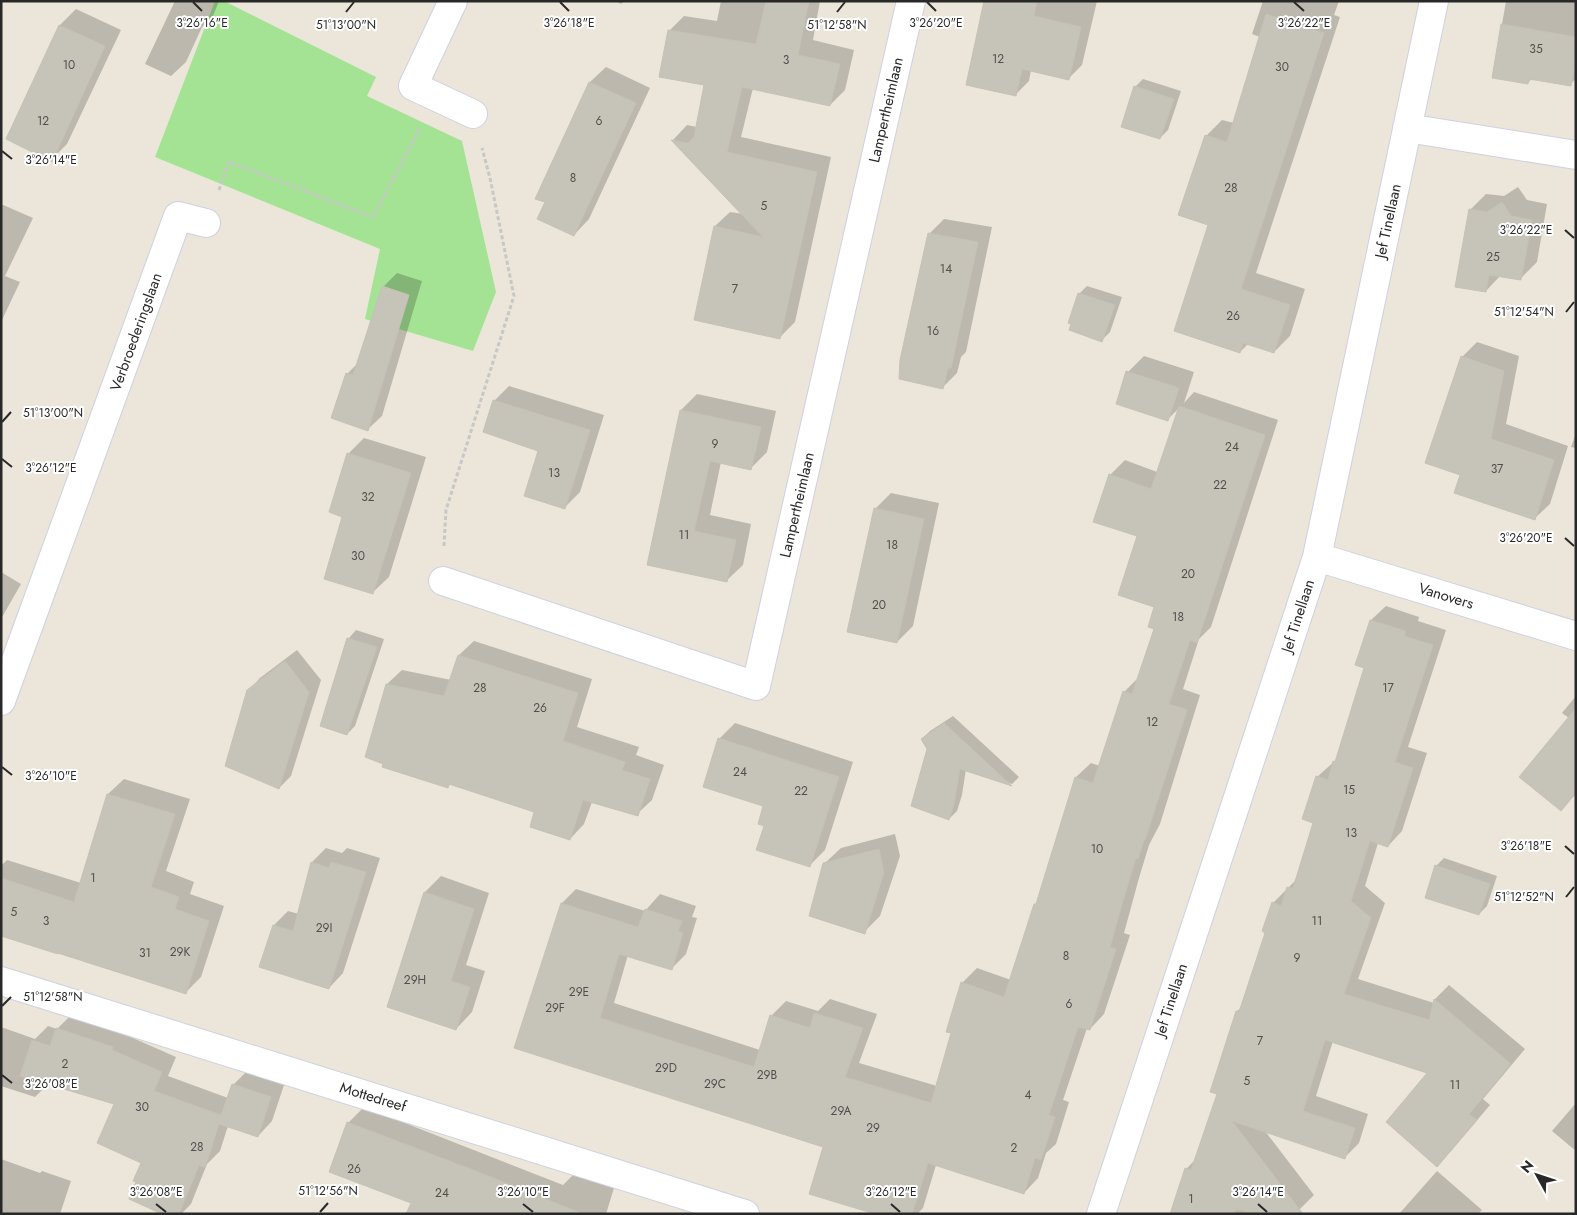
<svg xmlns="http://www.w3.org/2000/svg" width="1577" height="1215" viewBox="0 0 1577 1215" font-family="Jost,sans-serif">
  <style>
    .green { fill: #a4e394 }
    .shadow { fill: #0003 }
    .building { fill: #c6c3b9; stroke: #c6c2b3 }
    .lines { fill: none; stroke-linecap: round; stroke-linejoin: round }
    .street-casing { stroke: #cfd0e2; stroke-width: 30 }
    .path { stroke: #c7c7c7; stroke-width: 3; stroke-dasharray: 4 2.5; stroke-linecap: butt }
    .street { stroke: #fff; stroke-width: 28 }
    .ticks { fill: none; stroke: #282828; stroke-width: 2 }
    .labels { text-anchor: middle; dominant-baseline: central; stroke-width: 4; stroke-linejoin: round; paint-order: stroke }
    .number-label { font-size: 12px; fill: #504f4c }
    .street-label { font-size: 15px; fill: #282828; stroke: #fff }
    .ticks-label { font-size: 12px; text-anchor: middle; fill: #282828; stroke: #fff; stroke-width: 4; stroke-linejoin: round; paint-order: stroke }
  </style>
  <rect width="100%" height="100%" fill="#ebe6d9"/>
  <!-- green -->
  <path class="green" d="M215,1H224L376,77L367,96L462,141L496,292L473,351L365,319L380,249L155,157Z"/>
  <!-- shadow -->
  <path class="shadow" d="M175,1H219L213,16L202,27L186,62L171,76L145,64Z
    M615,1H624L621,4Z
    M721,1H820L813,40L854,50L845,90L830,105L753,88L741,137L831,157L795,322L780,337L715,226L730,212L744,214L673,140L687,125L697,127L706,84L669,31L684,16L717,21Z
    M985,1H1097L1082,65L1068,79L1031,70L1029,81L1016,94Z
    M1263,1H1339L1334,15L1340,17L1256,273L1305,289L1290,336L1274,352L1248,344L1240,352L1209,224L1206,136L1222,120L1234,123L1260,37L1252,34Z
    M1506,1H1576V79L1570,84L1532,78L1528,83L1493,77Z
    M76,9L121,30L67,144L51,160L60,25Z
    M606,67L650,88L589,219L574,235L547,201L536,199L590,82Z
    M1143,79L1181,91L1168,130L1160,138L1135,87Z
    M1518,187L1527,200L1547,204L1537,262L1521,278L1501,275L1486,291L1470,210L1486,194L1504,196Z
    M1,204L33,218L5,276L20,282L1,322Z
    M944,219L992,227L966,352L961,357L957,373L942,388L929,234Z
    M397,273L422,281L382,416L368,429L347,374L358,363L383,287Z
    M1087,286L1122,297L1110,332L1102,340L1073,324L1079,294Z
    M1477,342L1519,356L1506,424L1568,446L1550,504L1535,518L1461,474L1462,357Z
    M1144,356L1194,372L1184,403L1194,392L1278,420L1211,627L1199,639L1183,689L1200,695L1160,824L1149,845L1139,878L1124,933L1130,935L1104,1014L1090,1029L1087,1028L1063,1100L1069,1102L1056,1144L1046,1153L1038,1178L1024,1193L936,1165L923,1208L917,1214H878L825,1147L516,1047L562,903L576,889L645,911L660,894L696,906L692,917L697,918L686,954L671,969L628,955L614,1003L760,1050L771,1016L786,1001L818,1011L830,999L877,1014L859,1063L937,1086L952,1032L962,983L977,968L1011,980L1035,905L1038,902L1076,777L1091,763L1100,766L1124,692L1139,677L1156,628V607L1138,535L1110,475L1125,460L1157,472L1180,407L1168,419L1128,372Z
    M509,386L604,415L580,492L565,507L539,451L494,401Z
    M697,394L776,411L767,452L751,468L721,462L710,515L751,524L743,565L726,581L648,564L681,410Z
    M1576,433V448L1571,447Z
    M364,438L426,457L389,577L372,593L348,454Z
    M891,493L939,503L913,626L897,642L875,509Z
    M1,572L21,584L1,619Z
    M1386,606L1419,617L1418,621L1446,630L1408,747L1427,753L1402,831L1388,846L1378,843L1365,886L1385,903L1358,979L1434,1003L1435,999L1449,985L1525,1049L1483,1099L1490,1105L1451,1151L1437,1166L1429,1072L1333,1041L1316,1096L1368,1114L1359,1143L1344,1158L1265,1131L1314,1195L1295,1214H1171L1186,1169L1196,1159L1218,1093L1212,1091L1237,1011L1242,1007L1266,932L1273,903L1297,879L1315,822L1317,777L1337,759L1365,667L1357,665L1371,620Z
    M356,630L384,639L355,726L347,734L321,725L349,638Z
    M474,641L592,679L577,727L639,747L636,755L664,765L652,800L637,814L592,802L584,824L570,839L536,811L451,783L448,787L387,684L402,670L451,680L459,655Z
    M297,650L321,680L291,776L279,788L248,691L260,678Z
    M1576,696V794L1561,809L1569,718L1562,713Z
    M953,716L1019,777L1012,784L966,769L962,795L957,811L949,819L929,749L922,739L930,731Z
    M735,723L853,762L825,850L810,865L765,825L764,805L719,739Z
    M124,779L190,799L166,871L194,882L190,894L224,906L201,977L185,993L1,935V866L7,860L81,883L108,794Z
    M895,834L900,856L880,916L864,932L824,864L841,848Z
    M326,848L342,853L347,848L380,858L343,973L329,988L274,925L288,911L299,914L312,862Z
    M1444,858L1497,876L1487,906L1479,914L1436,866Z
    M441,876L489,893L466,965L485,971L472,1012L456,1029L425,892Z
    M72,1014L127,1032L126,1035L176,1057L168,1076L228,1098L233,1085L248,1070L285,1082L272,1121L258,1136L228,1126L220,1151L207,1164L191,1204L181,1214H165L116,1103L49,1083L35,1097L1,1086V1027L35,1039L48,1026L57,1029Z
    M1576,1103V1151L1552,1131Z
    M364,1107L563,1185L573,1175L614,1188L606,1214H408L412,1202L331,1171L349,1122Z
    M1,1159L40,1173L42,1171L71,1181L60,1214H1Z
    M1437,1171L1482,1210L1478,1214H1399Z"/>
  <!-- building -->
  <path class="building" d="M766,1H809L798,55L840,64L830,106L742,87L727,152L817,172L780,339L694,320L714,226L763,237L671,140L688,143L694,137L704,85L659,77L668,30L756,44Z
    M984,1H1037L1034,16L1081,27L1069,80L1022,69L1016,96L966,85Z
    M1266,14L1324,33L1241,289L1290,305L1274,353L1243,343L1240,353L1174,331L1208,225L1178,215L1205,135L1227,142Z
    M1501,24L1576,37V61L1571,86L1529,79L1528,84L1492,78Z
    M59,25L105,46L52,162L6,139Z
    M589,82L636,103L574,236L537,219L545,202L535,199Z
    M1134,86L1174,99L1160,139L1121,127Z
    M1502,202L1511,216L1532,220L1521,280L1489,275L1486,292L1455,287L1469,209L1487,212Z
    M928,233L978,242L951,368H948L943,389L899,379L900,360Z
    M382,286L409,295L368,431L331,418L346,373L353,375Z
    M1078,293L1115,305L1102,342L1069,330L1071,324L1068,323Z
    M1461,356L1504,371L1491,439L1554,460L1535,520L1454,493L1460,475L1425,463Z
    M1126,371L1179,388L1168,421L1116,404Z
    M493,400L590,430L565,509L524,496L538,451L483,432Z
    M1179,406L1265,435L1197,643L1190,640L1169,704L1187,710L1145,840H1144L1138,859L1136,858L1125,894L1110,947L1116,949L1090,1030L1078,1027L1049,1115L1055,1117L1041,1160L1035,1158L1024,1194L928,1163L912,1214H875L809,1194L823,1147L514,1048L561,903L638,927L645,909L682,921L678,931L683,933L672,970L619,954L600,1018L754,1067L770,1015L810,1028L814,1013L863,1028L845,1077L931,1103L951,1033L946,1032L961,982L1004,997L1034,904H1036L1075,777L1093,783L1123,691L1132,694L1154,629L1148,627L1154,607L1118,595L1137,536L1093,522L1109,474L1151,489Z
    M680,410L761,427L751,470L710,461L694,531L736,540L727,582L647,565Z
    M347,453L411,473L373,594L324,579L342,517L329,512Z
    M874,508L924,519L897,643L847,632Z
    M1370,620L1406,631L1404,636L1433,645L1395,762L1413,768L1388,847L1370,841L1351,901L1371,918L1344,994L1429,1020L1434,999L1511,1064L1469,1114L1477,1120L1437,1167L1386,1122L1427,1073L1325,1040L1303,1111L1355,1128L1345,1159L1232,1121L1303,1214H1255L1236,1209L1234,1214H1170L1185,1168L1191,1170L1217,1094L1210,1092L1236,1011L1239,1012L1265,933L1262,931L1272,902L1281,906L1287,887L1293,888L1313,823L1302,819L1316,776L1328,780L1333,761L1335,762L1364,668L1355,665Z
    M347,638L377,647L347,735L320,726Z
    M458,655L578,693L563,741L625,762L622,770L650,779L638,816L583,800L570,840L530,827L534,812L449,784L448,788L382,767L383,764L365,757L386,684L444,696Z
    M285,661L309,692L279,789L225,766L247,690Z
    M1576,708V793L1561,811L1519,777Z
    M944,723L1012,786L960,769L954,804L949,820L911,806L927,749L921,739Z
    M718,738L839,777L810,867L756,850L764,826L758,824L763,806L703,787Z
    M107,794L175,814L151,887L179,897L175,909L209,921L186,994L58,953V954L1,936V878L74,902Z
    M879,849L884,872L865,934L809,916L823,863Z
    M311,862L329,868L331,862L366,872L329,989L259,967L273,925L293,931Z
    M1435,865L1490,884L1479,915L1425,898Z
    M424,892L474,909L451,981L470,987L456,1030L387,1007Z
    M56,1028L113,1047L112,1050L162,1072L154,1091L221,1115L232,1084L271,1097L258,1137L219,1124L205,1168L199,1165L179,1214H162L129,1199L136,1182L133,1181L141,1163L97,1143L114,1104L20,1076L32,1040L50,1046Z
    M347,1122L468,1168L578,1212V1214H406L411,1203L329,1172Z"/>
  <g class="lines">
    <!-- street casing -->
    <g class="street-casing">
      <path id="street" d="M453,1L413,86L473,114
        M1407,128L1576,155
        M1317,557L1576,636
        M443,581L756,686L911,1
        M1,701L178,216L206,223
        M1,981L745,1214
        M1101,1214L1317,557L1434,1"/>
    </g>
    <!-- path -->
    <path class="path" d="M219,190L229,162L373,217L420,128
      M444,546L446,510L514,296L490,178L482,148"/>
    <!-- street -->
    <use href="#street" class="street"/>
  </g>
  <!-- ticks -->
  <path class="ticks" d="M193,2L202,11M560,2L569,11M927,2L936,11M1294,2L1304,11M346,12L354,2M837,12L845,2M2,151L12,159M1565,230L1574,238M1566,312L1574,302M2,422L11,412M2,459L12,467M1565,538L1574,546M2,767L12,775M1565,846L1574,854M1566,897L1574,887M2,1006L11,997M2,1075L12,1083M156,1204L166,1212M523,1204L533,1212M891,1204L900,1212M1258,1204L1267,1212M320,1212L328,1203"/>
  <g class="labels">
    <!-- number labels -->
    <g class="number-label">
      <text x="1536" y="49">35</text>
      <text x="998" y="59">12</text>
      <text x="786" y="60">3</text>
      <text x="69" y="65">10</text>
      <text x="1282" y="67">30</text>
      <text x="43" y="121">12</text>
      <text x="599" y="121">6</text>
      <text x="573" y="178">8</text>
      <text x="1231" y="188">28</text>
      <text x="764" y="206">5</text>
      <text x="1493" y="257">25</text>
      <text x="946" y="269">14</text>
      <text x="735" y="289">7</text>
      <text x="1233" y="316">26</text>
      <text x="933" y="331">16</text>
      <text x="715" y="444">9</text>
      <text x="1232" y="447">24</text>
      <text x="1497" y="469">37</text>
      <text x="554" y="473">13</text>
      <text x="1220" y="485">22</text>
      <text x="368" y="497">32</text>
      <text x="684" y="535">11</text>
      <text x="892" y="545">18</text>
      <text x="358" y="556">30</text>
      <text x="1188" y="574">20</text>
      <text x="879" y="605">20</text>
      <text x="1178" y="617">18</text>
      <text x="480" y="688">28</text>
      <text x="1388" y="688">17</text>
      <text x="540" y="708">26</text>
      <text x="1152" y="722">12</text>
      <text x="740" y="772">24</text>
      <text x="1349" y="790">15</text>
      <text x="801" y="791">22</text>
      <text x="1351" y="833">13</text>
      <text x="1097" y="849">10</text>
      <text x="93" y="878">1</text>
      <text x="14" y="912">5</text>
      <text x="46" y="921">3</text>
      <text x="1317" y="921">11</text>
      <text x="324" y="928">29I</text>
      <text x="180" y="952">29K</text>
      <text x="145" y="953">31</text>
      <text x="1066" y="956">8</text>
      <text x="1297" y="958">9</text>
      <text x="415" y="980">29H</text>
      <text x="579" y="992">29E</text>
      <text x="1069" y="1004">6</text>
      <text x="555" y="1008">29F</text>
      <text x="1260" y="1041">7</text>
      <text x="65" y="1064">2</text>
      <text x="666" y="1068">29D</text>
      <text x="767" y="1075">29B</text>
      <text x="1247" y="1081">5</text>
      <text x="715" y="1084">29C</text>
      <text x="1455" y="1085">11</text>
      <text x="1028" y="1095">4</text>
      <text x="142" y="1107">30</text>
      <text x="841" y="1111">29A</text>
      <text x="873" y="1128">29</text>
      <text x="197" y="1147">28</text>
      <text x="1014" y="1148">2</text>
      <text x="354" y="1169">26</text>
      <text x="442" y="1193">24</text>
      <text x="1191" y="1199">1</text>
    </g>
    <!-- street labels -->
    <g class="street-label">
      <text transform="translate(886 110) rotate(-77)">Lampertheimlaan</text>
      <text transform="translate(1388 221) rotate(-78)">Jef Tinellaan</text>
      <text transform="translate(136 332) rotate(-70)">Verbroederingslaan</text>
      <text transform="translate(797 505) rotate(-77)">Lampertheimlaan</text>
      <text transform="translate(1446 596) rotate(17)">Vanovers</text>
      <text transform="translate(1298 616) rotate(-72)">Jef Tinellaan</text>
      <text transform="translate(1171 1000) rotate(-72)">Jef Tinellaan</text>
      <text transform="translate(373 1097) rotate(17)">Mottedreef</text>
    </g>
  </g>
  <g class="ticks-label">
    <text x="202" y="27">3°26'16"E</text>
    <text x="569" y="27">3°26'18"E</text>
    <text x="936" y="27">3°26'20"E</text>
    <text x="1304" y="27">3°26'22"E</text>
    <text x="346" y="29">51°13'00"N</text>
    <text x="837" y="29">51°12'58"N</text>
    <text x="51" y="164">3°26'14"E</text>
    <text x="1526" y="234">3°26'22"E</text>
    <text x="1524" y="316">51°12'54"N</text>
    <text x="53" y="417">51°13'00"N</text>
    <text x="51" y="472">3°26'12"E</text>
    <text x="1526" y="542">3°26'20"E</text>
    <text x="51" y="780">3°26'10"E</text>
    <text x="1526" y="850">3°26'18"E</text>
    <text x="1524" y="901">51°12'52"N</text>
    <text x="53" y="1001">51°12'58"N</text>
    <text x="51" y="1088">3°26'08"E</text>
    <text x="328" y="1195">51°12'56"N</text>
    <text x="156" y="1196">3°26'08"E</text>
    <text x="523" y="1196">3°26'10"E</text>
    <text x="891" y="1196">3°26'12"E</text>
    <text x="1258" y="1196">3°26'14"E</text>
  </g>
  <!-- border -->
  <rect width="1577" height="1215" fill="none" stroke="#282828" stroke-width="5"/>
  <!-- north arrow -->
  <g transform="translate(1537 1175) rotate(310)" stroke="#ffffff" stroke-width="4" paint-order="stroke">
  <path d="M0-4L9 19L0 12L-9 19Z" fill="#282828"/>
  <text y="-8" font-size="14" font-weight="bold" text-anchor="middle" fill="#282828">N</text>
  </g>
</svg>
